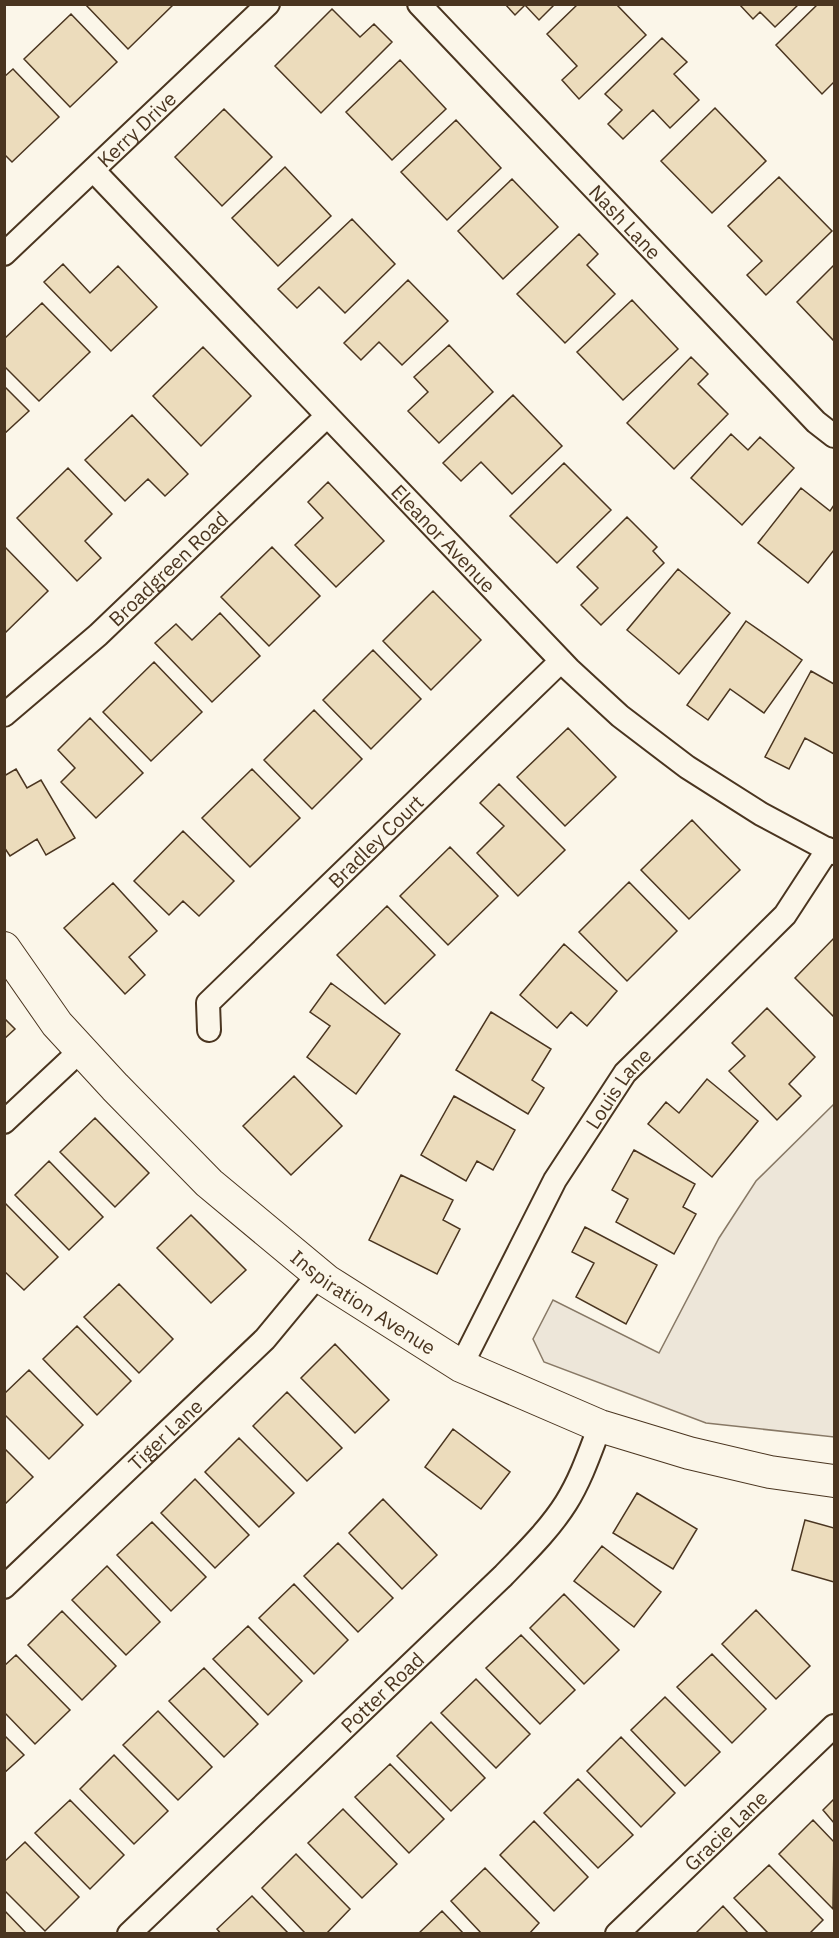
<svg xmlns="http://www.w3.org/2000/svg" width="839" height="1938" viewBox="0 0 839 1938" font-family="'IBM Plex Sans',sans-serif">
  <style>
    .green { fill: #ede6d9; stroke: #887966; stroke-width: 1.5 }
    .building { fill: #ecdcbc; stroke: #4a3520; stroke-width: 1.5 }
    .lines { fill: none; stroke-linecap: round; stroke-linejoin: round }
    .street-casing { stroke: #4a3520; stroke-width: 26 }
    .secondary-casing { stroke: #4a3520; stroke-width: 34 }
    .street { stroke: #fbf6e9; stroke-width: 22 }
    .secondary { stroke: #fbf6e9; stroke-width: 32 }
    .labels { text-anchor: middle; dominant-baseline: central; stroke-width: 4.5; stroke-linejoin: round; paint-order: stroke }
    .street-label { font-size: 20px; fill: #4a3520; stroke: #fbf6e9 }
  </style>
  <rect width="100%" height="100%" fill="#fbf6e9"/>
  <!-- green -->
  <path class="green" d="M834,1104V1437L706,1423L544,1362L533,1339L553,1300L659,1353L719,1238L756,1181Z"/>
  <!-- building -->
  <path class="building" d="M85,4H174L128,49Z
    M505,4H555L539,20L525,5L515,15Z
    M578,4H616L646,35L579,99L562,80L577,66L547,34Z
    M739,4H799L775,27L760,12L753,19Z
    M818,4H834V82L822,94L776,45Z
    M332,9L360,37L374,24L392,42L321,113L275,66Z
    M71,14L117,62L70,107L24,59Z
    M662,38L687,62L674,74L699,100L670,128L653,110L623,139L608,124L622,110L605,94Z
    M400,60L446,109L392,160L346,112Z
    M13,69L59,117L12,162L4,154V77Z
    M715,108L766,161L712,213L661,161Z
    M224,109L272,157L222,206L175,157Z
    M456,120L501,168L447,220L401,172Z
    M285,167L331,216L278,266L232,218Z
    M779,177L832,231L766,295L747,275L762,261L728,226Z
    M512,179L558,227L503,279L458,231Z
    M352,219L395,264L345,313L319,287L297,308L278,289Z
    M579,234L598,254L587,265L615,294L565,343L517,294Z
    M63,264L90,293L118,266L157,307L111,351L44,282Z
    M834,265V341L797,302Z
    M408,280L448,321L402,365L379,342L361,360L344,343Z
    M632,300L678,349L623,400L577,352Z
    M42,303L90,352L39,401L4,366V339Z
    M449,345L493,392L439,443L408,411L428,392L414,377Z
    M203,347L251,396L201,446L153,396Z
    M691,357L708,374L698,384L728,414L674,469L627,423Z
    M4,386L29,411L4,434Z
    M513,395L562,446L512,494L481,462L461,481L443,463Z
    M132,415L188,474L165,496L148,479L125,501L85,460Z
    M731,434L748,450L760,437L794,468L742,525L691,478Z
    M564,463L611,510L557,563L510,516Z
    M68,468L112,514L85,541L101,558L77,581L17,518Z
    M328,482L384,541L336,587L295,545L323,518L308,502Z
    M801,488L830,511L834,505V550L808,583L758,543Z
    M627,517L657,547L653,551L664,563L601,625L581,605L598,588L577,567Z
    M4,546L48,591L4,634Z
    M272,547L320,596L269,646L221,597Z
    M678,569L730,613L679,674L627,630Z
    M433,591L481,640L431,690L383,641Z
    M220,613L260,656L212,702L155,643L176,624L192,640Z
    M746,621L802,660L764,713L730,689L708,720L687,705Z
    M373,650L421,699L371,749L323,700Z
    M154,662L202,712L151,761L103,712Z
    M811,671L834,684V754L805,738L789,769L765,757Z
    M314,710L362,759L312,809L264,760Z
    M90,718L143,773L96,818L61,782L75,768L58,750Z
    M568,728L616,777L565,826L517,777Z
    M16,769L27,788L41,780L75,838L46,855L37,839L10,856L4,847V776Z
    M252,769L300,818L250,867L202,818Z
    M499,784L565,850L518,896L477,853L504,826L480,803Z
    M692,820L740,870L689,919L641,870Z
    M183,831L234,881L199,916L183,901L169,915L134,881Z
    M450,847L498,896L448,945L400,896Z
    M629,882L677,931L627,981L579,932Z
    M113,883L157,931L129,957L145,975L125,994L64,928Z
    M387,906L435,955L385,1004L337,955Z
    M834,938V1017L795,978Z
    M564,944L617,991L587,1026L571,1012L557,1028L520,995Z
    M331,983L400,1034L356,1094L307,1057L330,1026L310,1012Z
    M767,1008L815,1057L789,1084L801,1096L777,1120L729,1071L745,1056L732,1043Z
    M491,1012L551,1049L532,1080L544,1088L528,1114L456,1070Z
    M4,1018L15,1029L4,1039Z
    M294,1076L342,1126L291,1175L243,1126Z
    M707,1079L758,1121L712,1177L648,1124L666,1102L679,1113Z
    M454,1096L515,1130L493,1170L477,1161L466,1181L421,1155Z
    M95,1118L149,1173L115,1207L60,1152Z
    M634,1150L695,1184L683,1207L696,1214L674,1254L616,1222L628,1199L612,1190Z
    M49,1161L103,1217L69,1250L15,1195Z
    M401,1175L453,1200L443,1220L460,1229L437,1274L369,1240Z
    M4,1202L58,1257L24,1290L4,1271Z
    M191,1215L246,1270L211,1303L157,1248Z
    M585,1227L657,1265L626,1324L576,1297L594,1263L572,1252Z
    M119,1284L173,1339L139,1373L84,1317Z
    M77,1326L131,1381L97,1415L43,1359Z
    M335,1344L389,1400L355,1433L301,1378Z
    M29,1370L83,1425L49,1459L4,1414V1394Z
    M287,1392L342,1448L307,1481L253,1426Z
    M453,1429L510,1472L481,1509L425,1467Z
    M239,1438L294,1493L259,1527L205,1472Z
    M4,1448L33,1477L4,1505Z
    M195,1479L249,1535L215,1568L161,1513Z
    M637,1493L697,1529L673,1569L613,1533Z
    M383,1499L437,1555L402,1589L349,1533Z
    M805,1520L834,1528V1582L792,1570Z
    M152,1522L206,1577L171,1611L117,1555Z
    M338,1543L393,1598L358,1632L304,1576Z
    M602,1546L661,1592L634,1627L574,1581Z
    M107,1566L160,1622L126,1655L72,1600Z
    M294,1584L348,1640L314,1674L259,1618Z
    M564,1594L619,1650L584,1684L530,1628Z
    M756,1610L810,1666L776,1699L722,1644Z
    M62,1611L116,1666L82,1700L28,1645Z
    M248,1626L302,1681L268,1715L213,1659Z
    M521,1635L575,1690L540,1724L486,1668Z
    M712,1654L766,1709L732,1743L677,1687Z
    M16,1655L70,1710L35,1744L4,1712V1666Z
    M204,1668L258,1724L224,1757L169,1701Z
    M476,1679L530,1734L496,1768L441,1713Z
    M665,1697L720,1752L685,1786L631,1730Z
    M158,1711L212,1767L178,1800L123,1745Z
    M431,1722L485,1778L451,1811L397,1756Z
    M4,1735L24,1755L4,1773Z
    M621,1737L675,1793L641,1827L587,1771Z
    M114,1755L168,1811L134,1844L80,1789Z
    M390,1764L444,1819L409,1853L355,1797Z
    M578,1779L633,1835L598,1868L544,1813Z
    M834,1799V1823L823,1810Z
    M70,1800L124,1855L90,1889L35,1833Z
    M343,1809L397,1864L362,1898L308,1843Z
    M813,1820L834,1842L833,1909L779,1854Z
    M534,1821L588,1877L554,1911L500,1855Z
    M25,1842L79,1897L45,1931L4,1890V1862Z
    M296,1854L350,1909L326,1934H306L262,1888Z
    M769,1865L823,1920L809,1934H769L734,1898Z
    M485,1868L539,1923L529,1934H482L451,1901Z
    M252,1896L289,1934H221L217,1929Z
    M723,1906L749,1934H695Z
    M4,1910L27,1934H4Z
    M442,1911L464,1934H418Z"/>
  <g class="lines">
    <!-- street casing -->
    <g class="street-casing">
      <g id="street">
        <path id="s1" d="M419,4L816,422L834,436"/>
        <path id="s2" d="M94,171L569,669L620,716L687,767L761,814L834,853"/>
        <path id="s3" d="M4,254L268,4"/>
        <path id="s4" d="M4,715L98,635L327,416"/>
        <path id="s5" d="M209,1030L208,1003L561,661"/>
        <path d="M4,1122L81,1050"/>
        <path id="s6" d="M461,1366L555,1180L625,1073L785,915L828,849"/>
        <path id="s7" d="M4,1587L265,1339L318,1275"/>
        <path id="s8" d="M129,1934L503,1576C525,1553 549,1530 566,1503C581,1479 590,1452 600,1426"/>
        <path id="s9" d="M617,1934L834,1726"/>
      </g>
    </g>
    <!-- secondary casing -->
    <g class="secondary-casing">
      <g id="secondary">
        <path id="s10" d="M4,948L57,1024L115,1087L209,1183L327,1281L461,1366L600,1426L689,1453L770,1472L834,1481"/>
      </g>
    </g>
    <!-- street -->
    <use href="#street" class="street"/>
    <!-- secondary -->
    <use href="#secondary" class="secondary"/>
  </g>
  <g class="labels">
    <!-- street labels -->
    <g class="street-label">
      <text stroke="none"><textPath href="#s3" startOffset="182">Kerry Drive</textPath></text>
      <text stroke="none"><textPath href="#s1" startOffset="300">Nash Lane</textPath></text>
      <text stroke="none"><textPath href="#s2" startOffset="507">Eleanor Avenue</textPath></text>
      <text stroke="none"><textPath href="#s4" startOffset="220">Broadgreen Road</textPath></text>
      <text stroke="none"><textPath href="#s5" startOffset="260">Bradley Court</textPath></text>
      <text stroke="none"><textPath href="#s6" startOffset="320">Louis Lane</textPath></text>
      <text stroke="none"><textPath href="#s10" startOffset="508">Inspiration Avenue</textPath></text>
      <text stroke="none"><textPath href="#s7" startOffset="222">Tiger Lane</textPath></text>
      <text stroke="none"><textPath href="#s8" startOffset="350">Potter Road</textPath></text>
      <text stroke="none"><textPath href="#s9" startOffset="150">Gracie Lane</textPath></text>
    </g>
  </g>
  <!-- border -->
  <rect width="839" height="1938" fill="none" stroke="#4a3520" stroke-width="12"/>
</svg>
